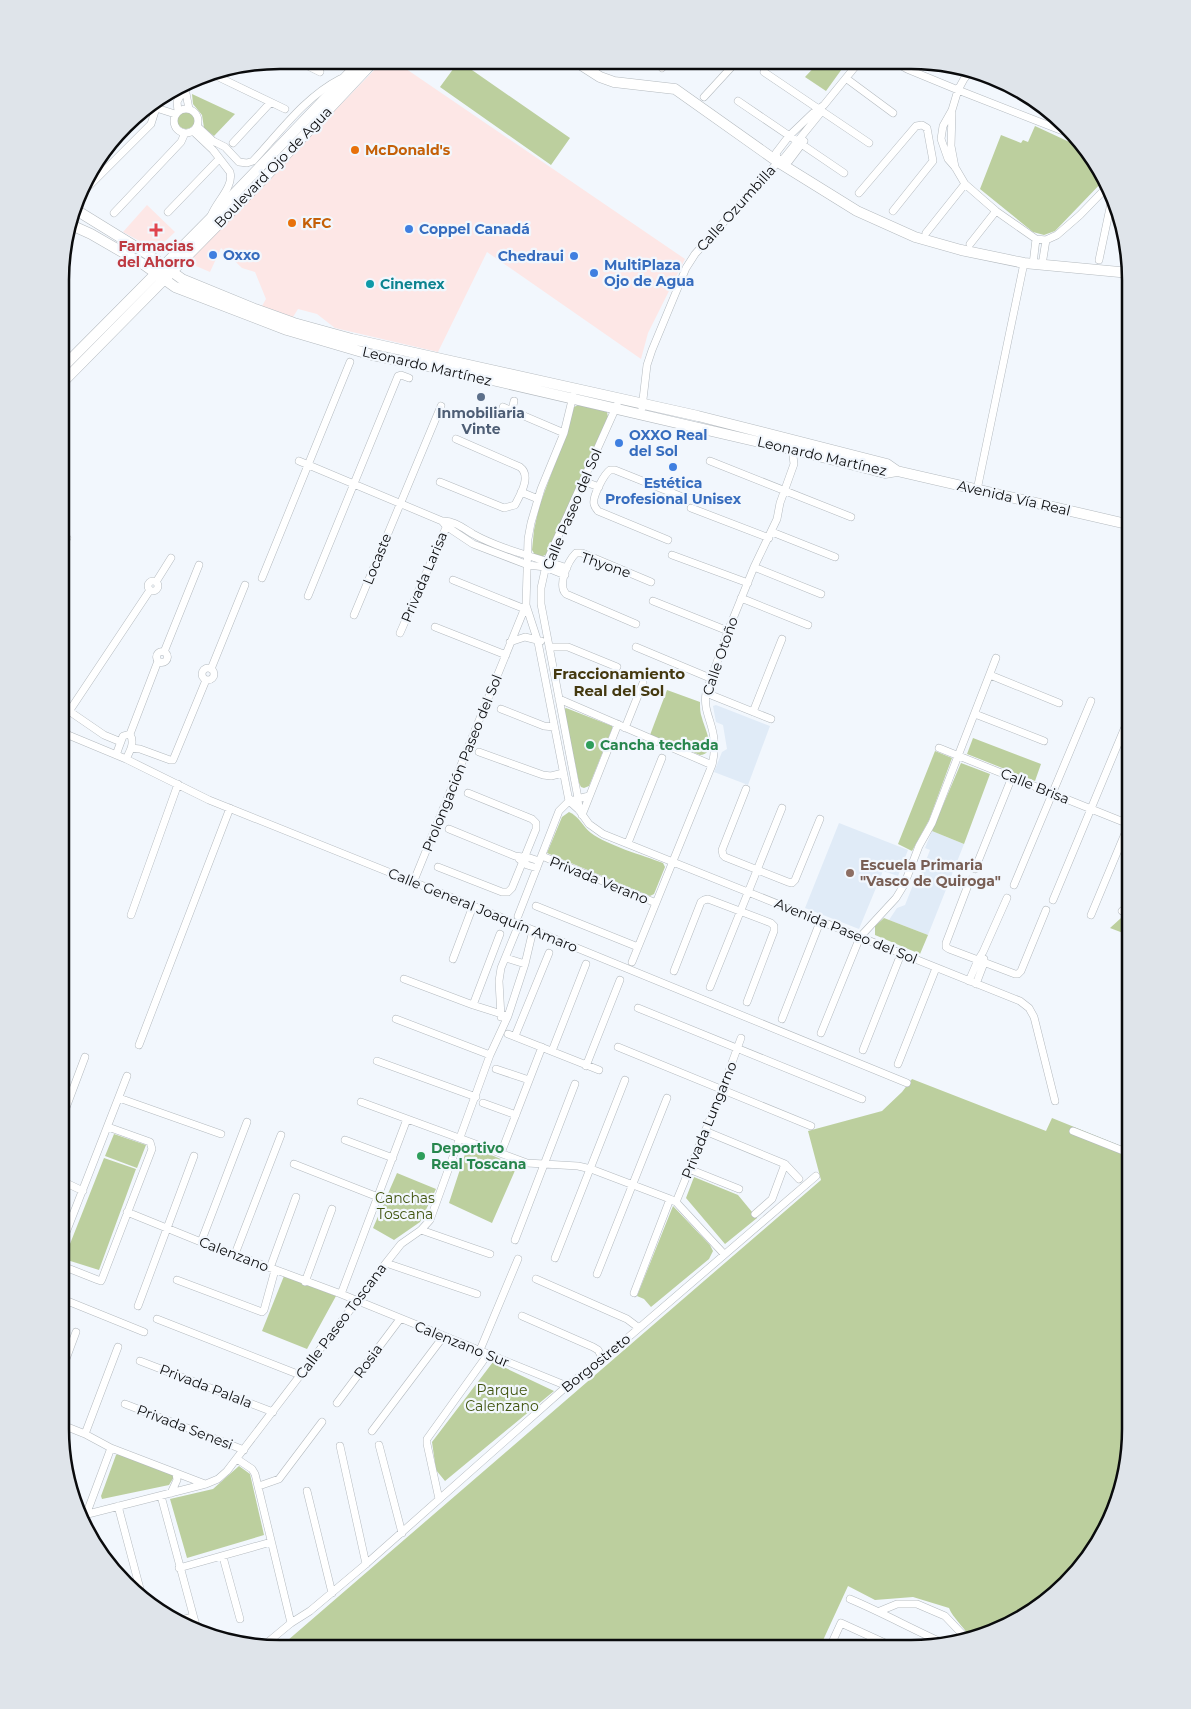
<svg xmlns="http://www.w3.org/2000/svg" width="1191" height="1709" viewBox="0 0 1191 1709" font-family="Montserrat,sans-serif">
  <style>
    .commercial { fill: #fde7e6 }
    .built { fill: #e0ebf7 }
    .green { fill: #bccf9e }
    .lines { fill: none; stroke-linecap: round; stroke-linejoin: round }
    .street-casing { stroke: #b4babf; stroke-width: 8 }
    .secondary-casing { stroke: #b4babf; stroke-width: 11 }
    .street { stroke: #fff; stroke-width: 7 }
    .secondary { stroke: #fff; stroke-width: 10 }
    .food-dot { fill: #e8710a; stroke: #f2f7fd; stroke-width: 2 }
    .shop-dot { fill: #3f7fe0; stroke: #f2f7fd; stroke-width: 2 }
    .health-dot { fill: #e0444e; stroke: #f2f7fd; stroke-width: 2 }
    .culture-dot { fill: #0f9aa8; stroke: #f2f7fd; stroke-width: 2 }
    .service-dot { fill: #5c6f8a; stroke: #f2f7fd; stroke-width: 2 }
    .leisure-dot { fill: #2e9e5b; stroke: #f2f7fd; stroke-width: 2 }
    .education-dot { fill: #8d6e63; stroke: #f2f7fd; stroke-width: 2 }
    .labels { text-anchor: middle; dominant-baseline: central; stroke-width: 4.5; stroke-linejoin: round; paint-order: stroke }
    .food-label { font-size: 14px; font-weight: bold; fill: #c56008; stroke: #f2f7fd; text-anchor: start }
    .street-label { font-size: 14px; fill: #0a0b0d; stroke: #f2f7fd }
    .shop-label { font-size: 14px; font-weight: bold; fill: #366cbe; stroke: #f2f7fd; text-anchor: start }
    .health-label { font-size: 14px; font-weight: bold; fill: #be3a42; stroke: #f2f7fd }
    .culture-label { font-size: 14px; font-weight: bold; fill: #0d838f; stroke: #f2f7fd; text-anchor: start }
    .service-label { font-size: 14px; font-weight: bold; fill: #4e5e75; stroke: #f2f7fd }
    .leisure-label { font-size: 14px; font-weight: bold; fill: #27864d; stroke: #f2f7fd; text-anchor: start }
    .education-label { font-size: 14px; font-weight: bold; fill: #785e54; stroke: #f2f7fd; text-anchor: start }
    .park-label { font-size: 14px; fill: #40540f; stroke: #f2f7fd }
    .neighbourhood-label { font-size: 15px; font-weight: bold; fill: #443910; stroke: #f2f7fd }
    .rim { fill: none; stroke: #0a0b0d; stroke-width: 2.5 }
  </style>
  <rect width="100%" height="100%" fill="#f2f7fd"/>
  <!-- commercial -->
  <path class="commercial" d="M384,60H393L685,259L648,333L641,359L487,252L438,352L335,328L317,314L298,309L293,317L262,306L266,299L255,272L242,268L221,248L210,272L189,263L205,241L252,196Z
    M147,205L175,232L156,250L123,232Z"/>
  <!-- built -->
  <path class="built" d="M716,705L770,726L748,785L714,772L722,752L727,749L723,725L716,722L713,706Z
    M839,823L908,850L898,876L883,871L859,929L805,908Z
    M932,831L964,844L928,935L889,920L897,908L905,905L917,875L920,876L930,850L925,848Z"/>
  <!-- green -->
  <path class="green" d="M459,61L570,138L551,165L440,87Z
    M819,62H847L826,91L805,77Z
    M192,94L235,114L214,136L204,128L202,115L193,104Z
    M177 120a9 9 0 1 1 18 0a9 9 0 1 1-18 0Z
    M1035,126L1078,146L1105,179L1055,231L1044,235L1033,232L980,189L1001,135L1021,143L1023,140L1028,142Z
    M578,405L604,411L607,412L608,417L547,554L541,557L535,555L532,550L534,530L539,507L567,431L574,407Z
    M667,690L700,702C700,708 700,713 702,718C705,730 718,753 700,755L650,735Z
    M566,708L612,726V729L589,786L584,788L581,787L579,783L564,709Z
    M973,738L1041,764L1035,781L967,754Z
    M935,751L952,758L929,820L912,851L898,844Z
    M961,763L990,774L964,844L932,831Z
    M569,812C579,816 583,827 591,833C609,846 642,855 663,863L665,867L654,894L650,896L547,853L562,817Z
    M1131,909V936L1110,928Z
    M884,918L928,935L920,954L875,935V926Z
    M912,1079L1046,1131L1052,1118L1131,1150V1444L1119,1500L1094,1552L1056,1595L1008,1626L969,1636C963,1626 953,1618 949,1608L913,1597L875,1600L848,1586L819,1649L280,1647L821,1180L808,1131L882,1111L902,1092Z
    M114,1134L146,1145L137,1168L105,1156Z
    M468,1145L517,1166L492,1223L449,1203Z
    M104,1158L136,1169L99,1270L64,1259Z
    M397,1173L436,1189L420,1222L394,1240L373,1228Z
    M694,1177L738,1195L757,1218L725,1244L686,1198Z
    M673,1206L710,1245L713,1251L709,1259L651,1307L644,1299L637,1296Z
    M284,1276L336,1296L307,1349L262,1331Z
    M493,1362L554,1391L445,1481L436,1470L432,1442Z
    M119,1453L172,1474L174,1477L169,1485L102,1499L101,1496L116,1455Z
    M239,1466L250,1474L264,1535L187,1558L170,1499L213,1489Z"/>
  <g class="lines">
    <!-- street casing -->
    <g class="street-casing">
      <path id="street" d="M296,60L320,72
        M895,62L907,69L958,90L1068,133
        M662,68L668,61
        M971,70L964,79L958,90L952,110L943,126L941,139L948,159L955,167L965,184L996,211L1036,239L1046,240L1057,235L1080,215L1109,185
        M208,72L285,109
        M764,72L869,143
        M847,79L893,113
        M185,88L189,109
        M704,97L737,61
        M738,101L844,173
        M150,106L175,114
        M174 121a12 12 0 1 1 24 0a12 12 0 1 1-24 0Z
        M178,111L177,102L186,85
        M952,113L951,146L955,167
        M197,126L213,141L225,147L239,162L247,163L253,161C280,132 305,97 340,79
        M193,131L213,150L230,172C234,187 216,202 211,216
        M233,143L270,103
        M778,162L776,153L789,136L813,113L824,105L859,62
        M780,162L789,161L804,141
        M859,193L916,126L922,125L927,128L933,161L893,211
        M81,194L151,124L156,108
        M168,212L219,159
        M114,213L181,142L185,133
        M926,233L965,184
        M970,244L996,211
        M1099,260L1111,203L1106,189
        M1033,264L1036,239
        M1042,265L1046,240
        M573,396L564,433L541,489L531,523L528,539L526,605L538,642L569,801L579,810L589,824L603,834L1020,1001L1029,1008L1034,1017L1055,1101
        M503,407L564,433
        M642,408L647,365L652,350L686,268L695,254L778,162L784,158L822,111
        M512,410L514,401
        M299,461L442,521C453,520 463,528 473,534C502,550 536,557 567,568
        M710,461L851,517
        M583,481L599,487
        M440,482L504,508L515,505C520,495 532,476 520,467L456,439
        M977,490L1024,263
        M521,492L538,499
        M691,508L769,538
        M442,521L446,526L473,544L528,565L545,567L565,575
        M772,532L835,557
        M668,540L598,511C596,508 595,508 594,504C592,497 604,474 610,470H615L685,498
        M61,550L67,538
        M672,555L748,583
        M754,567L821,594
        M262,578L350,362
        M453,580L525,609
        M148 586a5 5 0 1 1 10 0a5 5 0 1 1-10 0Z
        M156,582L171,558
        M308,596L398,376L401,375L409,378
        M741,598L808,625
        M653,601L728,631
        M354,615L441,406
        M636,624L566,594C557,585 568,561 576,553H582L651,582
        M435,627L506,655
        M400,633L448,523
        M510,642L525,637L541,641
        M549,647H568L617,667
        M636,647L710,678
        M156.5 657a5.5 5.5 0 1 1 11 0a5.5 5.5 0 1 1-11 0Z
        M164,652L199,565
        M202 674a6 6 0 1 1 12 0a6 6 0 1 1-12 0Z
        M211,669L245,585
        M990,675L1059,703
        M706,693L771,719
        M559,699L712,765
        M501,709L544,726L554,727
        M69,711L104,735L121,742
        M753,712L782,639
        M975,714L1044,741
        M66,716L150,590
        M625,728L643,683
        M61,732L126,759L209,800L533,930L907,1083
        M131,748L140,749L170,760H173L206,680
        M939,748L1131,825
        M479,752L543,775L551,776L563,773
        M116,755L123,736L130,734
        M126,759C130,751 135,743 130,734L158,661
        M746,789L722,850L723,855L725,857L788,882L792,883L795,880L820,819
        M579,810L578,798L541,604V588L547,561L617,405
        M582,815L618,724
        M449,829L515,856L530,858L539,861
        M628,843L662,758
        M542,856L656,903
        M519,859L527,865L537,868
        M438,867L502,892H508L512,888L536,829V823L532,819L468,793
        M975,869L1012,777
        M970,880L946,943V947L949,949L1015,974H1018L1021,971L1046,910
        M413,883L526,605
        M1014,885L1091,701
        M1053,900L1130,715
        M536,906L638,947
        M1122,911L1131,903
        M131,915L178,784
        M1091,915L1131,819
        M518,916L559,811L569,801L589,796
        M506,958L525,964
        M453,959L473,906
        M632,962L712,765C714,757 715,749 714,740C713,723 703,711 706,693L728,631L754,567L777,519L780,503L794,464L793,456L795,447
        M674,971L701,902L704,900L708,899L771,923L774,926V931L747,1002
        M404,979L473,1005L508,1016
        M969,981L978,960L983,952L1007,898
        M976,984L984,963V959
        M710,987L782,808
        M1125,1000L1131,1002
        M473,1005L500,934
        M638,1008L862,1099
        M501,1017L499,981L501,968L519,924
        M396,1019L490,1055
        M782,1019L820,922
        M821,1033L860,937L896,898L904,885L919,846L932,823L996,658
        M508,1034L599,1070
        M515,1036L549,953
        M139,1045L230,808
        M618,1047L811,1126
        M863,1050L901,954
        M552,1051L586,964
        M377,1061L476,1097
        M898,1064L936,968
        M586,1066L620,980
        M496,1069L529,1080
        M119,1098L221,1134
        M361,1102L527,1163L578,1166L591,1169L670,1199L676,1202L724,1254
        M483,1103L516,1115
        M407,1119L341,1294L567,1386
        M61,1121L85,1057
        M705,1131L785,1164L799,1179
        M1073,1131L1131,1154
        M345,1140L393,1158
        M501,1153L542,1047
        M294,1164L378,1197
        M689,1169L739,1189
        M60,1180L83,1191
        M676,1202L722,1090L741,1038
        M127,1212L201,1242L341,1294
        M755,1214L772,1199L785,1164
        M421,1230L490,1254
        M515,1240L575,1084
        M201,1242L247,1122
        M60,1248L127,1076
        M235,1254L281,1135
        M555,1258L625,1080
        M386,1263L477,1294
        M60,1265L98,1280L101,1281L102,1279L152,1149L150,1142L108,1127
        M270,1268L296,1197
        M597,1274L667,1098
        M536,1279L627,1319L639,1328
        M177,1280L262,1312L264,1310L275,1270
        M305,1282L332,1209
        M634,1293L670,1199
        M60,1298L144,1332
        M138,1306L194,1156
        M522,1316L593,1347L598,1350L603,1359
        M157,1319L300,1375
        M480,1350L518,1259
        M140,1361L273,1412
        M60,1375L76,1332
        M337,1403L400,1319
        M125,1404L244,1450
        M60,1424L85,1434L111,1448L205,1484
        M372,1431L443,1337
        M85,1434L118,1347
        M379,1445L402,1533
        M340,1446L366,1564
        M237,1459L252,1469L255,1474L291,1623
        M259,1486L279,1479L322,1422
        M307,1491L332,1593
        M171,1493L177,1480L176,1473
        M161,1496L198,1633
        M439,1499L427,1444V1439L488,1354
        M118,1506L143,1600
        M86,1515L111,1448
        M80,1516L206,1484L218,1479L227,1471L386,1263L401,1244L421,1230L430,1220L490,1055L508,1016L525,964L533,930
        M223,1557L240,1619
        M179,1568L271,1542
        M850,1599C881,1612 910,1628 941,1642
        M880,1611L897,1604H917L945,1616L965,1637
        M177,1621L193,1617
        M262,1647L291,1623L310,1611L366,1564L567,1386L603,1359L816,1176
        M829,1649L841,1623L898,1649"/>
    </g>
    <!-- secondary casing -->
    <g class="secondary-casing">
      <path id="secondary" d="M575,61L600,77L614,82L675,89L778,162L857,211L915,237L961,250L1024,263L1130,273
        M76,210L149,255L182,279L255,309L294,323L352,339L698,416L887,464L897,471L1131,525
        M71,225L91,234L143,264L175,287L287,330L372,355L453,371L794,450L885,473L897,471
        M62,368L210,219L362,60
        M62,383L267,175L375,60"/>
    </g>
    <!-- street -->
    <use href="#street" class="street"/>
    <!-- secondary -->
    <use href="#secondary" class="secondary"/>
  </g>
  <!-- markers -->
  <g class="food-dot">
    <circle cx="355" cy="150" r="5"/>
    <circle cx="292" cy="223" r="5"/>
  </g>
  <g class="shop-dot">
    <circle cx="409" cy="229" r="5"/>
    <circle cx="213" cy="255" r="5"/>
    <circle cx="574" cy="256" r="5"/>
    <circle cx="594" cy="273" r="5"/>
    <circle cx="619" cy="443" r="5"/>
    <circle cx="673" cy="467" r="5"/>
  </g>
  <path class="health-dot" d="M153.5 222.5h5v5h5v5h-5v5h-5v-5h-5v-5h5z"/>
  <circle class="culture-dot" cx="370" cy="284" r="5"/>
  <circle class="service-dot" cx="481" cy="397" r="5"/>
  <g class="leisure-dot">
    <circle cx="590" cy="745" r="5"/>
    <circle cx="421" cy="1156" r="5"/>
  </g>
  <circle class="education-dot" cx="850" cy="873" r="5"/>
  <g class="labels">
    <!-- food labels -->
    <g class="food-label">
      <text x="365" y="150">McDonald's</text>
      <text x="302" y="223">KFC</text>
    </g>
    <!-- street labels -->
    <g class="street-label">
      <text transform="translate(273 167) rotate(-46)">Boulevard Ojo de Agua</text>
      <text transform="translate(736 208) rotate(-48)">Calle Ozumbilla</text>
      <text transform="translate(427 366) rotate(13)">Leonardo Martínez</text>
      <text transform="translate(822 456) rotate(13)">Leonardo Martínez</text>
      <text transform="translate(1014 498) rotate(13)">Avenida Vía Real</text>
      <text transform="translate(572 509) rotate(-67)">Calle Paseo del Sol</text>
      <text transform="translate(377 559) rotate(-68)">Locaste</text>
      <text transform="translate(606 565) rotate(19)">Thyone</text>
      <text transform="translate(424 577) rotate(-67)">Privada Larisa</text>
      <text transform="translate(720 656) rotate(-71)">Calle Otoño</text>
      <text transform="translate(462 763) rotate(-68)">Prolongación Paseo del Sol</text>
      <text transform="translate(1035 786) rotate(22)">Calle Brisa</text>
      <text transform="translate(599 880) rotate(22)">Privada Verano</text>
      <text transform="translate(483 910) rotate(22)">Calle General Joaquín Amaro</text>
      <text transform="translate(846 931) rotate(22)">Avenida Paseo del Sol</text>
      <text transform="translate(709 1120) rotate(-68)">Privada Lungarno</text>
      <text transform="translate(234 1254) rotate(21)">Calenzano</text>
      <text transform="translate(341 1321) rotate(-53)">Calle Paseo Toscana</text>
      <text transform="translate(462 1344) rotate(22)">Calenzano Sur</text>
      <text transform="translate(368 1361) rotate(-54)">Rosia</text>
      <text transform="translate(596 1363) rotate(-39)">Borgostreto</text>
      <text transform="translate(206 1386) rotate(21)">Privada Palala</text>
      <text transform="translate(185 1427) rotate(21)">Privada Senesi</text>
    </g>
    <!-- shop labels -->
    <g class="shop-label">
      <text x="419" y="229">Coppel Canadá</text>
      <text x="223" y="255">Oxxo</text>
      <text x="564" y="256" text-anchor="end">Chedraui</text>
      <text x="604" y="265">MultiPlaza<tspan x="604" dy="16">Ojo de Agua</tspan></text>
      <text x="629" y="435">OXXO Real<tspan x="629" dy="16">del Sol</tspan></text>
      <text x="673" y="483" text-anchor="middle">Estética<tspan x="673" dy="16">Profesional Unisex</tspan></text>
    </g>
    <!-- health labels -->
    <g class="health-label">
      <text x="156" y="246">Farmacias<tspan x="156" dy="16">del Ahorro</tspan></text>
    </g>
    <!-- culture labels -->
    <g class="culture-label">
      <text x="380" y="284">Cinemex</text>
    </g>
    <!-- service labels -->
    <g class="service-label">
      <text x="481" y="413">Inmobiliaria<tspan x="481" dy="16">Vinte</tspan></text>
    </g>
    <!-- leisure labels -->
    <g class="leisure-label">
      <text x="600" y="745">Cancha techada</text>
      <text x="431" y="1148">Deportivo<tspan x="431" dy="16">Real Toscana</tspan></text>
    </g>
    <!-- education labels -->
    <g class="education-label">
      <text x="860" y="865">Escuela Primaria<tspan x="860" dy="16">"Vasco de Quiroga"</tspan></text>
    </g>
    <!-- park labels -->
    <g class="park-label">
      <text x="405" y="1198">Canchas<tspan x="405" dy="16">Toscana</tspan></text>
      <text x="502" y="1390">Parque<tspan x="502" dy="16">Calenzano</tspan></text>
    </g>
    <!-- neighbourhood labels -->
    <g class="neighbourhood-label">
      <text x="619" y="673">Fraccionamiento<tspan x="619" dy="17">Real del Sol</tspan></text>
    </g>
  </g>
  <!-- crop -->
  <path d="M0 0H1191V1709H0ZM280 69H911A211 211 0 0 1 1122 280V1429A211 211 0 0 1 911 1640H280A211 211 0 0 1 69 1429V280A211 211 0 0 1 280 69Z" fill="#dfe4ea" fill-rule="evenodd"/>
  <path class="rim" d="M280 69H911A211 211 0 0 1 1122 280V1429A211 211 0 0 1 911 1640H280A211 211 0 0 1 69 1429V280A211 211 0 0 1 280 69Z"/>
</svg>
